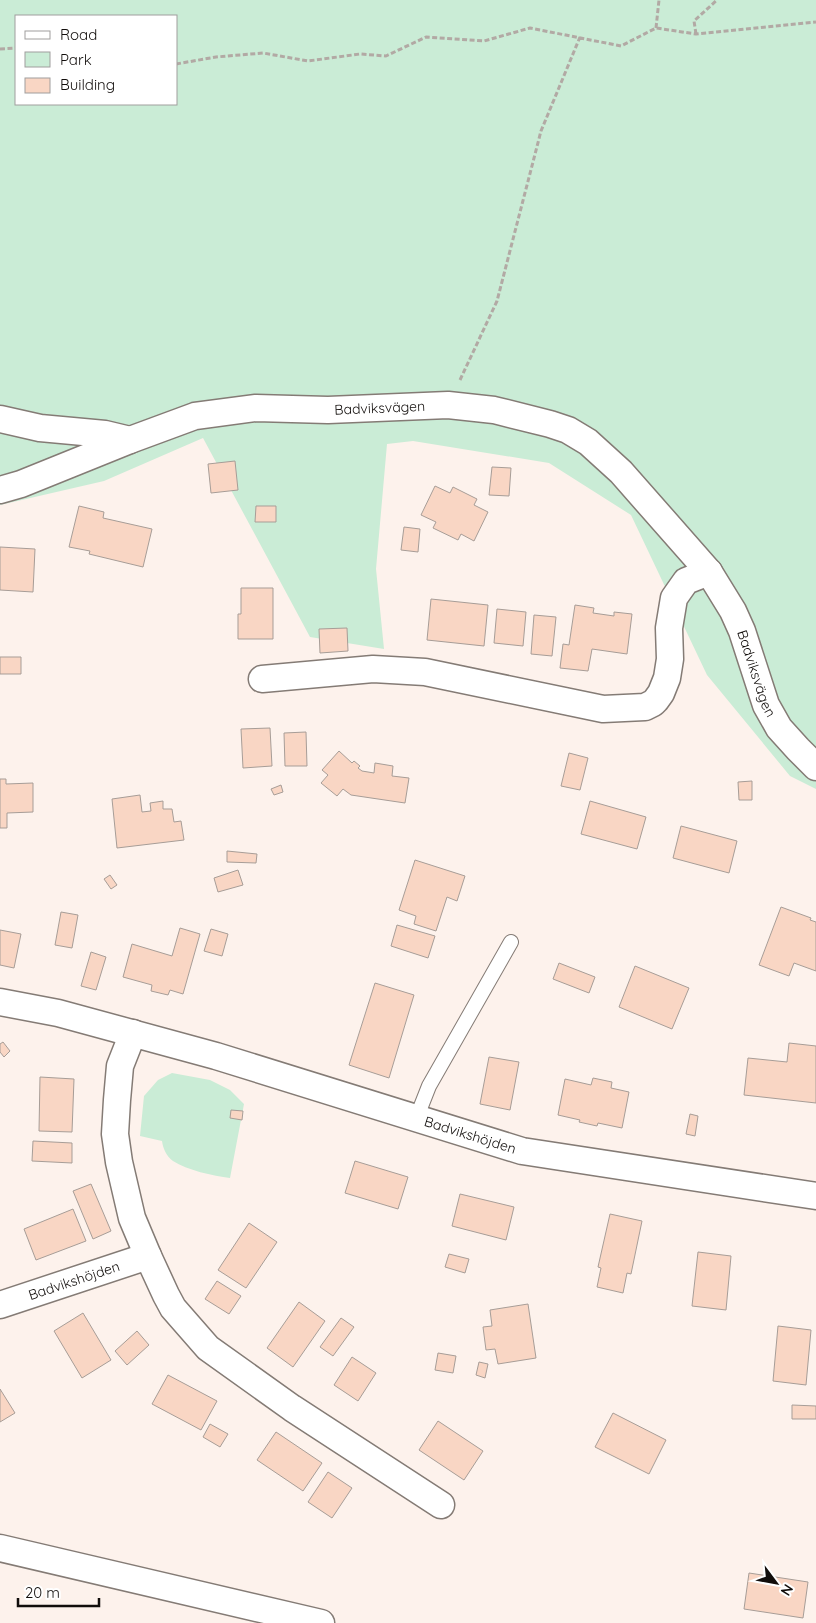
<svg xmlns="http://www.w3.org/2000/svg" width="816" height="1623" viewBox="0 0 816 1623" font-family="Quicksand,sans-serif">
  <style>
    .green { fill: #caecd6; fill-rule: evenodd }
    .building { fill: #f9d6c4; stroke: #a79d97 }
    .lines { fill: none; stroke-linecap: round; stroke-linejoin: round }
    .service-casing { stroke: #847b75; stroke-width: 16 }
    .minor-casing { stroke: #847b75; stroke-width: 29 }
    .path { stroke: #b2a9a4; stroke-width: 3; stroke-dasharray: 5 2.5; stroke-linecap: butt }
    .service { stroke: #fff; stroke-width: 14 }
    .minor { stroke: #fff; stroke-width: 26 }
    .labels { text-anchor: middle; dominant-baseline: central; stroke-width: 4; stroke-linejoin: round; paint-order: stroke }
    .street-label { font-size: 14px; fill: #110d0b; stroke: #fff }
  </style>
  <rect width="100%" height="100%" fill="#fdf2ec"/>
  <!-- green -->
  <path class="green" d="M0,0H816V789L790,776L707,675L631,515L549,463L413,441L387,444L376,569L384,649L310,637L203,438L104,481L0,505ZM16,16H176V104H16Z
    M172,1073L210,1080L230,1090L244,1104L230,1178C213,1176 187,1170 173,1161C166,1156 163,1148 162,1141L140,1136L144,1096L158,1080Z"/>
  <!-- building -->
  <path class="building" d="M235,461L238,490L211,493L208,464Z
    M492,467L511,468L509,496L489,495Z
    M435,486L450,493L453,487L477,499L474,505L488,512L474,541L461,534L458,540L433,528L436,522L421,515Z
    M79,506L104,512L103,518L152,529L143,567L89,554L90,551L69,547Z
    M256,506H276V522H255Z
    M404,527L420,529L418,552L401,550Z
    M0,547L35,549L33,592L0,590Z
    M241,588H273V639H238V614H241Z
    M431,599L488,605L484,646L427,640Z
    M575,605L594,608L593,613L614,616V612L632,614L627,654L592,649L588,671L560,668L563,644L569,645Z
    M497,609L526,612L523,646L494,643Z
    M534,615L556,617L552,656L531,654Z
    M347,628L348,651L320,653L319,629Z
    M0,657H21V674H0Z
    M270,728L272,766L243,768L241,729Z
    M306,732L307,766H285L284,733Z
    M339,751L352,763L354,761L360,766L358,768L362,771L374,773L375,763L393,766L392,776L409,778L405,803L351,795L343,789L337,796L321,783L328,775L322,770Z
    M569,753L588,758L580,790L561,786Z
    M0,779H6V784L33,783V812L7,813V828H0Z
    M752,781V800H739L738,782Z
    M281,785L283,792L274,795L271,789Z
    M140,795L142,812L151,811L150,803L163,801V809H172L174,822L181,821L184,840L117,848L112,799Z
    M590,801L646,817L637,849L581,834Z
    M681,826L737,841L729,873L673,858Z
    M227,851L257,854L256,863L227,862Z
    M415,860L465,876L457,901L447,897L436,931L414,924L416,916L399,910Z
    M238,870L243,885L218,892L214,878Z
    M110,875L117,885L111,889L104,879Z
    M781,907L811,918L810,920L816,922V971L794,963L789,976L759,965Z
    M61,912L78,915L72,948L55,945Z
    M397,925L435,936L428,958L391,946Z
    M180,928L200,934L183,994L170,990L168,995L151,991L152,985L123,977L132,944L172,956Z
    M211,929L228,934L222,956L204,951Z
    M0,930L21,934L14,968L0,965Z
    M91,952L106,957L96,990L81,986Z
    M559,963L595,977L589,993L553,979Z
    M635,966L689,988L672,1029L619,1007Z
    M375,983L414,995L389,1078L349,1065Z
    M3,1042L10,1051L4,1057L0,1052V1044Z
    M789,1043L816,1046V1103L744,1095L748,1058L787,1062Z
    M489,1057L519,1062L510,1110L480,1104Z
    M40,1077L74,1079L72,1132L39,1131Z
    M593,1078L612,1082L611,1088L629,1092L622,1128L598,1123L597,1126L579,1122L580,1120L558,1115L565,1079L591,1085Z
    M231,1110L243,1111L242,1120L230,1118Z
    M690,1114L698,1116L695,1136L686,1134Z
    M33,1141L72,1143V1163L32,1161Z
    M355,1161L408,1177L398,1209L345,1193Z
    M91,1184L111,1231L93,1239L73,1191Z
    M460,1194L514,1207L506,1240L452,1226Z
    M73,1209L86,1241L36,1260L24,1229Z
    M610,1214L642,1221L631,1274L627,1273L623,1293L597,1287L601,1268L598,1267Z
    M249,1223L277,1242L246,1288L218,1270Z
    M698,1252L731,1256L726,1310L692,1306Z
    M449,1254L469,1259L465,1273L445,1267Z
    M217,1281L241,1296L229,1314L205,1299Z
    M299,1302L325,1321L293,1367L267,1348Z
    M528,1304L536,1358L498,1364L495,1349L486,1350L483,1327L492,1326L490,1310Z
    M83,1313L111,1360L82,1378L54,1331Z
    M341,1318L354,1327L333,1356L320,1347Z
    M778,1326L811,1330L806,1385L773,1381Z
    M137,1331L149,1345L127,1365L115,1351Z
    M438,1353L456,1356L453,1373L435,1370Z
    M352,1357L376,1373L358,1401L334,1385Z
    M479,1362L488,1364L485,1378L476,1375Z
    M168,1375L217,1401L201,1430L152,1404Z
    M0,1389L15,1413L0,1422Z
    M792,1405L816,1406V1419H792Z
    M613,1413L666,1440L649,1474L595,1447Z
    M438,1421L483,1451L464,1480L419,1450Z
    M210,1424L228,1434L220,1447L203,1437Z
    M276,1432L322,1463L303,1491L257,1460Z
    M328,1472L352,1488L332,1518L308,1502Z
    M749,1573L808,1582L803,1618L744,1609Z"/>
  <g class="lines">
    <!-- service casing -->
    <g class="service-casing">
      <path id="service" d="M416,1119L429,1086L511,942"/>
    </g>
    <!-- minor casing -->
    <g class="minor-casing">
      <g id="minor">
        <path d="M0,419L40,428L105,434L130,440"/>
        <path id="s1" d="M0,490L21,484L130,440L195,416L256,408L328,410L448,405L494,410L550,424L568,430L588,442L621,472L709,572L733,611L742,631L766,705L779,728L798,749L816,767"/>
        <path d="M262,679L373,669L425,672L603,709L645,707L653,703L656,700L661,693L667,678L670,659L669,628L674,598L686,581L709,572"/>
        <path id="s2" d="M0,1002L58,1013L216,1056L522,1151L816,1196"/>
        <path d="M133,1033L120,1066L117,1100L115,1134L119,1162L132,1218L148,1256L166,1295L173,1308L208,1348L292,1408L441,1505"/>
        <path id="s3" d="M0,1305L148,1256"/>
        <path d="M0,1548L321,1623"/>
      </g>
    </g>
    <!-- path -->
    <path class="path" d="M656,28L659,0
      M696,34L694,21L717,0
      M0,49L16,48
      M176,64L216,57L263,53L308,61L360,54L386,56L426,37L484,41L530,28L621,46L656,28L696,34L816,22
      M460,380L497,301L541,131L580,37"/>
    <!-- service -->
    <use href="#service" class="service"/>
    <!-- minor -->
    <use href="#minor" class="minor"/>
  </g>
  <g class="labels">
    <!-- street labels -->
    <g class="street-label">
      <text stroke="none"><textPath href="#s1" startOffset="394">Badviksvägen</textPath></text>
      <text stroke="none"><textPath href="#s1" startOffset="899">Badviksvägen</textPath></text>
      <text stroke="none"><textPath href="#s2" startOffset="489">Badvikshöjden</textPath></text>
      <text stroke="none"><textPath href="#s3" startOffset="78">Badvikshöjden</textPath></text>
    </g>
  </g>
  <!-- legend -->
  <rect x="15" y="15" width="162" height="90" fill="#ffffff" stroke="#a09e9d"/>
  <rect x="25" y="31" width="25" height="8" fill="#ffffff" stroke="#a09e9d"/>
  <text x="60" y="40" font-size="15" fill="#110d0b">Road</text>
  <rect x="25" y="52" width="25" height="15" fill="#caecd6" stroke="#a09e9d"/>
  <text x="60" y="65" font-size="15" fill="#110d0b">Park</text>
  <rect x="25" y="78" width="25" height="15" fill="#f9d6c4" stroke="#a09e9d"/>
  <text x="60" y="90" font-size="15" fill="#110d0b">Building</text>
  <!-- north arrow -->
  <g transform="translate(776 1583) rotate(122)" stroke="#ffffff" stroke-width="4" paint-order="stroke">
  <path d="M0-4L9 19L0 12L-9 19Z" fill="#110d0b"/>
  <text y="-8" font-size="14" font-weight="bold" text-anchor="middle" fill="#110d0b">N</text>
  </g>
  <!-- scale -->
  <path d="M18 1598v8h81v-8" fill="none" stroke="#110d0b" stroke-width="2.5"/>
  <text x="25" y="1598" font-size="15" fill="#110d0b" stroke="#ffffff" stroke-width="4" paint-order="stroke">20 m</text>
</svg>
